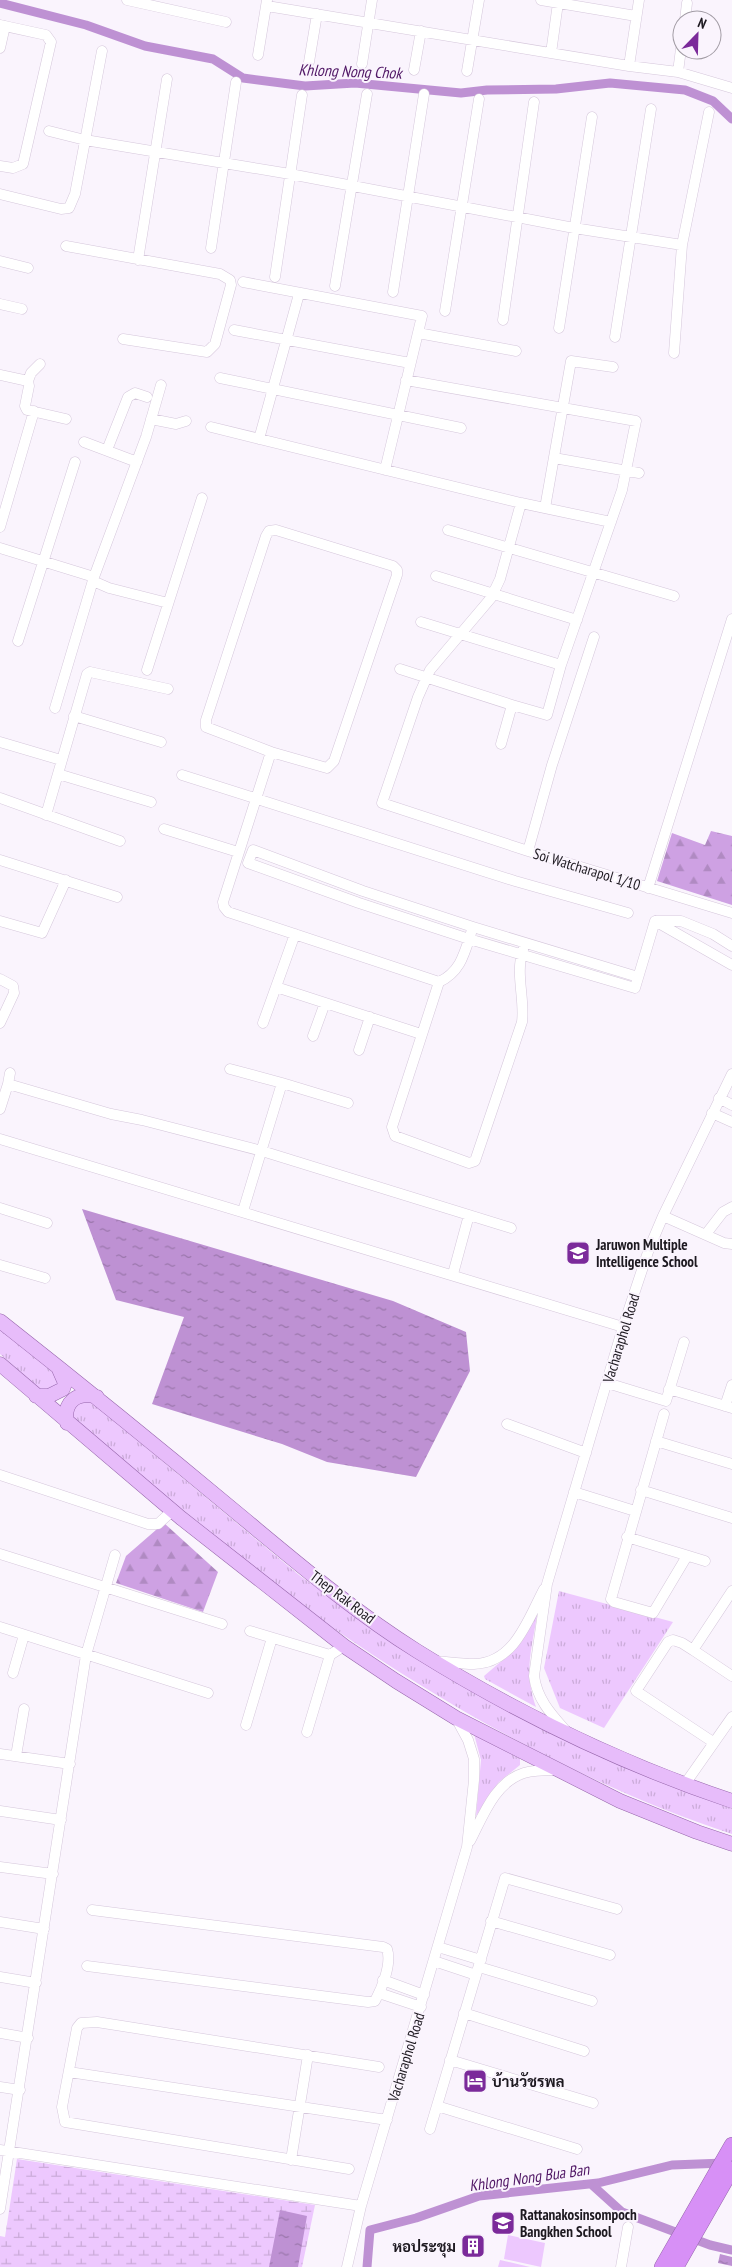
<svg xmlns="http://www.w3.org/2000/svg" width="732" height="2267" viewBox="0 0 732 2267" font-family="'PT Sans Narrow',Sarabun,sans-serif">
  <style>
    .grass { fill: url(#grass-tufts) }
    .forest { fill: url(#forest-firs) }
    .wetland { fill: url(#wetland-marsh) }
    .garden { fill: #edc8fe }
    .water { fill: url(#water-ripples) }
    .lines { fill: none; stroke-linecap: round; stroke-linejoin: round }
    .canal { stroke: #be91d3; stroke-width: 9 }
    .minor-casing { stroke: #d5c7db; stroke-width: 11 }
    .major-casing { stroke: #9666ab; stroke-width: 15 }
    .highway-casing { stroke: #9666ab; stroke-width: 16 }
    .minor { stroke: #fff; stroke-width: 10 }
    .major { stroke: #e7bcfa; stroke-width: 14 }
    .highway { stroke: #d790f6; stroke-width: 15 }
    .labels { text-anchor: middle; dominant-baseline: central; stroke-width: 4; stroke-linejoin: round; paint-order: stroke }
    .street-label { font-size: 15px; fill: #1d1920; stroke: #faf4fd }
    .poi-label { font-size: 15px; font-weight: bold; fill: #1d1920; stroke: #faf4fd; text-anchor: start }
    .water-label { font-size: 16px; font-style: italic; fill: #511866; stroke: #faf4fd }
  </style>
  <defs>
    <pattern id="grass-tufts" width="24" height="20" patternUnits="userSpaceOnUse" patternTransform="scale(1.25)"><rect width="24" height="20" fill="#edc8fe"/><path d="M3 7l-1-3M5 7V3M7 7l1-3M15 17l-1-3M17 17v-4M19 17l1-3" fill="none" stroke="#cbabd9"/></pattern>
    <pattern id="forest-firs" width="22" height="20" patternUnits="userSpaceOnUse" patternTransform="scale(1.25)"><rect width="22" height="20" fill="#cea1e3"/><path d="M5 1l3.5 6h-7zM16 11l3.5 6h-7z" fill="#b08ac2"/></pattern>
    <pattern id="wetland-marsh" width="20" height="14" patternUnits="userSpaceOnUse" patternTransform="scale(1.25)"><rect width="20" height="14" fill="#edc8fe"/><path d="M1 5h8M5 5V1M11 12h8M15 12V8" fill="none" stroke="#cbabd9"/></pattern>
    <pattern id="water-ripples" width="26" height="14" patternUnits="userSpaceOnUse" patternTransform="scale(1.25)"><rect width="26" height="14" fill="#be91d3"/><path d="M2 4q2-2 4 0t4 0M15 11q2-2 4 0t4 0" fill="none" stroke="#9a76ab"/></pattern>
  </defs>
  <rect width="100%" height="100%" fill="#faf4fd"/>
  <!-- grass -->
  <path class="grass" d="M0,1329L56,1372L59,1386L42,1391L0,1354Z
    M89,1400L299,1575L369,1626L612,1762L732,1809V1834C594,1789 453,1711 333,1628C311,1613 290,1594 268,1578C201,1526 137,1472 72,1418V1406Z
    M559,1591L673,1622L604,1728L560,1708L544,1668Z
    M536,1614L537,1616C531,1652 524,1672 536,1707L485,1679L484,1676L512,1652Z
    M474,1734L520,1759V1765L499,1782L476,1816L481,1760Z"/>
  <!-- forest -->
  <path class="forest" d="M711,831L732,836V905L657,881L672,833L705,845Z
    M164,1523L218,1572L203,1612L116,1583L126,1556Z"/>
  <!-- wetland -->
  <path class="wetland" d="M17,2159L315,2205L302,2267H0V2236L5,2237Z"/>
  <!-- garden -->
  <path class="garden" d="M508,2235L545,2243L541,2267L504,2259Z
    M500,2260L530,2267H498Z"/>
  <!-- water -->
  <path class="water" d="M82,1209L393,1301L466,1332L470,1371L416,1477L327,1462L282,1444L152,1404L184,1317L116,1300Z
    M280,2210L307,2216L298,2267H269Z
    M720,2254L732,2257V2266L718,2263Z"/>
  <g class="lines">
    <!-- canal -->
    <path class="canal" d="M0,3L86,25L145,46L213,59L243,78L305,86L355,83L461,93L487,90L556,89L610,83L685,90L713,101L732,119
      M591,2184L622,2212L710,2245L732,2250
      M367,2267L370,2230L416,2218L479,2196L598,2183L672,2165L724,2163"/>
    <!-- minor casing -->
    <g class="minor-casing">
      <path id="minor" d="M127,0L226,22
        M541,0L636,16
        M267,6L629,66L678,72L732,88
        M685,20L687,3
        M0,25L46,35L51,42L23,164L13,168L0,166
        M0,48L5,26
        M551,53L558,3
        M258,55L267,0
        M309,62L317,14
        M362,64L372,0
        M629,66L639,0
        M414,70L421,31
        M467,71L479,0
        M678,72L682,41
        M49,131L85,140L290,174L574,228L682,245
        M0,194L61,209L69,208L75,194L102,51
        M66,246L220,274L230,280L231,285L215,344L207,352L123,339
        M211,248L236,82
        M138,260L167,79
        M0,261L28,268
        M275,277L302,95
        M243,282L422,316L385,470
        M335,286L367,94
        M393,292L424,94
        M0,304L22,309
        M445,311L479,99
        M503,320L534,102
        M559,328L592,117
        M234,330L410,363
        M418,333L516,351
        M615,337L651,109
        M674,353L682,245L709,112
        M0,375L28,381L29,386L25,406L27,410L66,419
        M220,378L461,428
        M406,380L636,421L622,490L561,665
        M28,381L31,373L40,364
        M151,419L176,424L186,421
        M211,427L521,503L611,522
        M259,439L299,294
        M84,442L137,462
        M107,450L128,397L135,393L147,397
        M554,458L639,473
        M521,503L500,579L491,598L430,670L418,697L382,803L528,851L732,913
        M545,508L571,361L613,367
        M0,527L34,411
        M448,530L674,596
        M0,548L94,577
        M436,576L577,620
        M93,581L109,588L168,603
        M421,622L561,665L547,715L512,705
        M18,641L75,462
        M400,669L512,705L501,744
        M147,670L202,498
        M55,708L94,577L146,437L161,385
        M74,716L161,742
        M0,742L61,760
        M271,752L206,727V720L266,536L269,531L276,530L393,566L397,570V575L334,761L327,768L271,752L223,902L224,907L228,912L439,982
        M58,774L151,802
        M182,775L515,881L628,913
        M0,798L120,841
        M46,815L87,674L90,672L168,689
        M164,829L238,852
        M528,851L552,765L594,637
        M0,860L117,897
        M648,888L732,619
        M0,921L42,933L66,880
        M655,921L732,965
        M656,921H681L713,934L732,946
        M471,933C464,955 460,972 439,982L392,1127L395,1136L469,1163L475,1161L522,1022C525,999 515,973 523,950
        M638,977L473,927L363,891L253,850L248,863L359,903L469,939L635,988L655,921
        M0,979L13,986L14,993L0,1023
        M276,987L421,1034
        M263,1023L295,934
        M313,1036L325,1003
        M359,1050L370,1017
        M230,1069L282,1083L243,1211
        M10,1073L8,1084L111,1114L142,1120L262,1151L511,1228
        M282,1083L348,1103
        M719,1098L732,1105
        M0,1109L8,1084
        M712,1113L732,1122
        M0,1139L623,1327
        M0,1208L47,1223
        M663,1216L724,1243L732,1244
        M706,1234L723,1212L732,1207
        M0,1265L45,1278
        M453,1274L469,1215
        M607,1383L666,1401L684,1342
        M669,1389L732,1408
        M725,1406L732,1385
        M664,1414L611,1599L614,1602L653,1613L687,1556
        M507,1424L586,1453
        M656,1441L732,1464
        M0,1475L148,1524H158L172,1511
        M641,1490L732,1518
        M574,1492L635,1511
        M627,1537L705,1561
        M0,1554L222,1624
        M732,1591L693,1650L732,1676
        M0,1627L208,1693
        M250,1631L330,1655L344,1646
        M693,1650L682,1643L673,1640L668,1642L636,1691L713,1742
        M435,1661C448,1662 461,1664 474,1664C515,1663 528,1619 544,1589
        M13,1673L24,1635
        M246,1725L272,1638
        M566,1731C551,1714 537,1699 534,1676L547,1584L623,1327L649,1249L663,1216L732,1074
        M307,1732L330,1655
        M0,1754L70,1764
        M16,1756L24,1709
        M685,1784L732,1717
        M0,1811L61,1820
        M470,1841C483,1816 495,1782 524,1773C534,1770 545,1770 555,1770
        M0,1867L53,1874
        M491,1921L610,1955
        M0,1922L44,1929
        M438,1947L481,1960
        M434,1961L476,1975
        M87,1966L368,2002L375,2001C382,1988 392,1964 387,1949L383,1947L92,1910
        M479,1967L592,2001
        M0,1977L36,1983
        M383,1980L424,1995
        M379,1993L421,2007
        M464,2013L584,2051
        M0,2033L28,2038
        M450,2060L593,2103
        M69,2072L387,2120
        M0,2087L20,2090
        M437,2106L577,2149
        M430,2129L505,1878L617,1909
        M0,2150L361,2206
        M291,2160L308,2055
        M349,2169L65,2122L62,2107L77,2028L81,2023L97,2022L379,2067
        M0,2209L86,1655L115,1555
        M347,2267L361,2206L467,1847L474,1780V1759L468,1740L456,1718
        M621,2267L628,2227"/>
    </g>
    <!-- major casing -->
    <g class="major-casing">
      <path id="major" d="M0,1321C80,1384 159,1448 237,1513C295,1561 353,1611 417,1651C515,1712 622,1764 732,1801
        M0,1364L181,1518L344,1646L396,1681L456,1718L620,1801L697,1832L732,1844
        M36,1396H49L63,1389L65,1383L58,1367
        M67,1423C63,1402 77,1391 97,1397"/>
    </g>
    <!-- highway casing -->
    <g class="highway-casing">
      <path id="highway" d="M662,2267L732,2145
        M676,2267L732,2169"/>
    </g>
    <!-- minor -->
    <use href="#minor" class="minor"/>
    <!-- major -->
    <use href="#major" class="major"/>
    <!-- highway -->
    <use href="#highway" class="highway"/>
  </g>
  <!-- icons -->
  <defs>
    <g id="school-square" transform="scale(1.25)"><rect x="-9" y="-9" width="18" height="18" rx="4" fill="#7b2a9a" stroke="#faf4fd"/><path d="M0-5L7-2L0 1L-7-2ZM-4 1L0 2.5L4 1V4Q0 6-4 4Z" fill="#fff"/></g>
    <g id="hotel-square" transform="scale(1.25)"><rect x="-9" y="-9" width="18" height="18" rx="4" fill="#7b2a9a" stroke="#faf4fd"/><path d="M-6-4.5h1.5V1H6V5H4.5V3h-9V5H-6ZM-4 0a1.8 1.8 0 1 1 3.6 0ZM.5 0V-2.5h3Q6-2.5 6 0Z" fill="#fff"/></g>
    <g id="building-square" transform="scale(1.25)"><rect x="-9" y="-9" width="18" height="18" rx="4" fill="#7b2a9a" stroke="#faf4fd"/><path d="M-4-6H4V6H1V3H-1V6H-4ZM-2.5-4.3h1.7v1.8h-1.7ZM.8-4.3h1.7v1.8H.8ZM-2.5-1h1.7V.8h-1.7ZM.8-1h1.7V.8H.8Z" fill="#fff"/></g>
  </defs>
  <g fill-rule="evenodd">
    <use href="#school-square" x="578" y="1253"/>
    <use href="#hotel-square" x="475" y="2081"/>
    <use href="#school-square" x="503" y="2223"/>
    <use href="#building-square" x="473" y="2246"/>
  </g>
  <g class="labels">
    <!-- street labels -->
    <g class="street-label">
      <text transform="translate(587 869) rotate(17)">Soi Watcharapol 1/10</text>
      <text transform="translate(621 1338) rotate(-73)">Vacharaphol Road</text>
      <text transform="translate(343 1597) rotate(37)">Thep Rak Road</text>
      <text transform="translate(406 2057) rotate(-73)">Vacharaphol Road</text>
    </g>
    <!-- poi labels -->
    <g class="poi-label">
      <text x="596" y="1244">Jaruwon Multiple<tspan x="596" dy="17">Intelligence School</tspan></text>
      <text x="492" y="2081">บ้านวัชรพล</text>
      <text x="520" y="2214">Rattanakosinsompoch<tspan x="520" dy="17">Bangkhen School</tspan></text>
      <text x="456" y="2246" text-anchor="end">หอประชุม</text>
    </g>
    <!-- water labels -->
    <g class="water-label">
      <text transform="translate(350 71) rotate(2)">Khlong Nong Chok</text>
      <text transform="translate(529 2177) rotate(-8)">Khlong Nong Bua Ban</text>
    </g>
  </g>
  <!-- north arrow -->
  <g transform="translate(697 35) rotate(23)"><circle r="24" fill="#faf4fd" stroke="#a29ca5"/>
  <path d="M0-4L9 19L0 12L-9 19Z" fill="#7b2a9a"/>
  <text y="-8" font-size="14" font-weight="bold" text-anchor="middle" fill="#1d1920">N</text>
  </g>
</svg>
